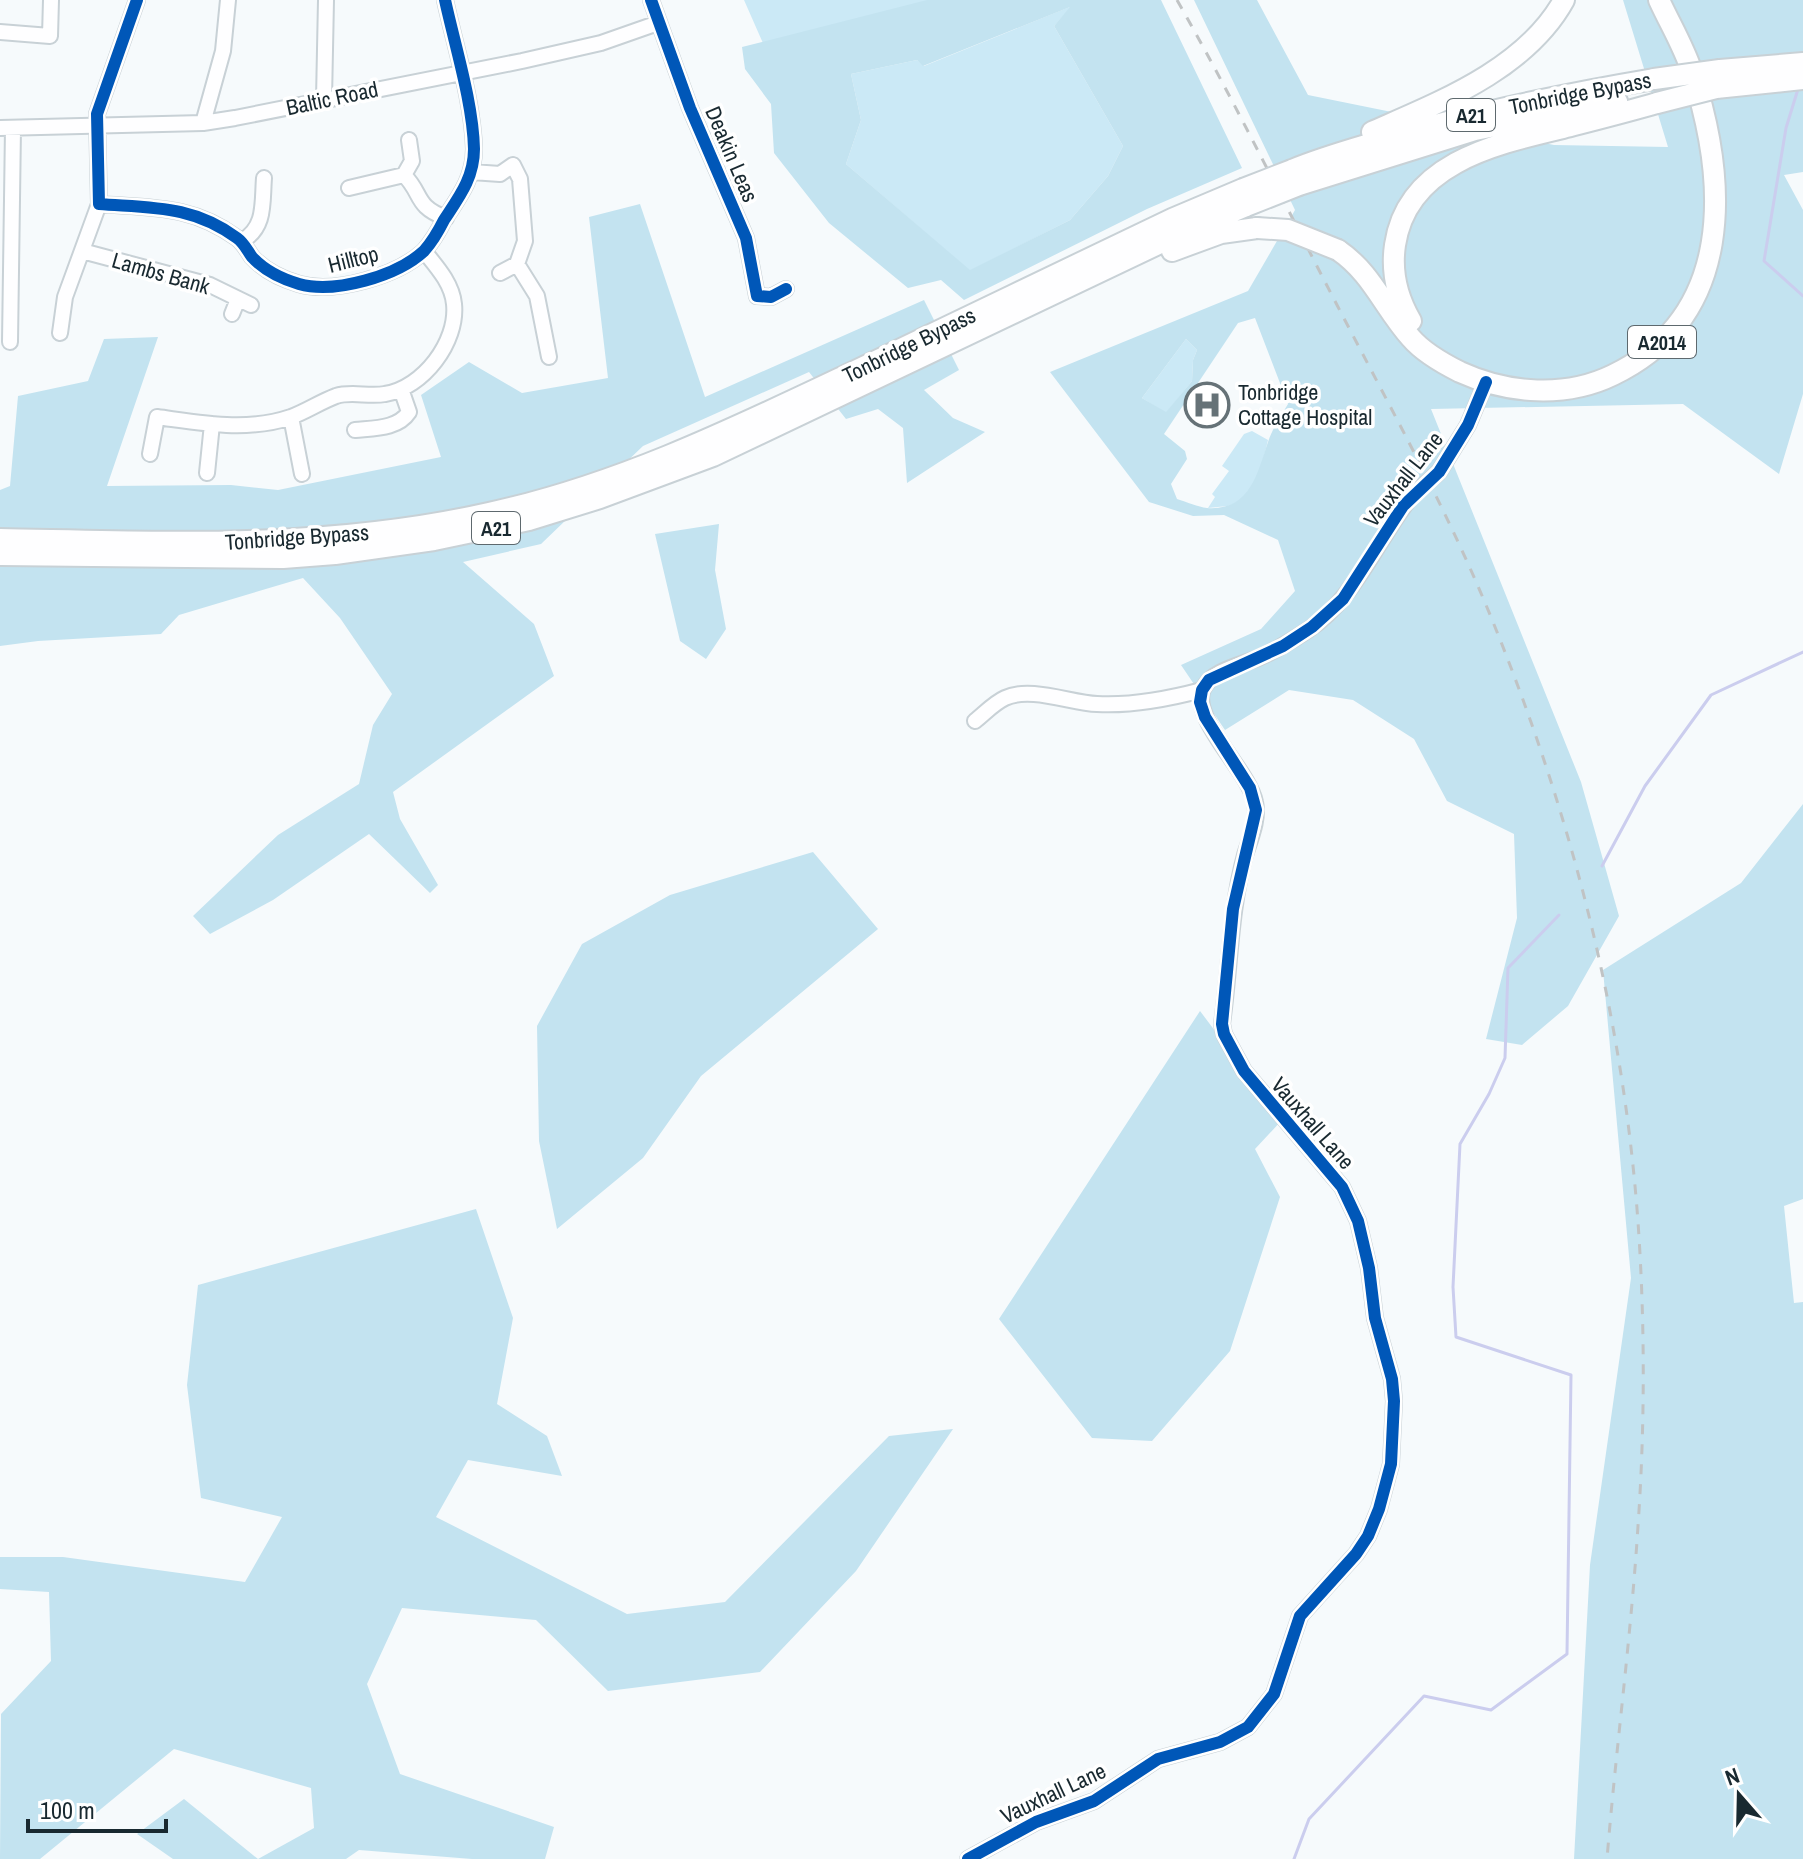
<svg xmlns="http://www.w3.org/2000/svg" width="1803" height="1859" viewBox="0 0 1803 1859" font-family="'Archivo Narrow',sans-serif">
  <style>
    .green { fill: #cbe9f6 }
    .forest { fill: #c3e3f0; fill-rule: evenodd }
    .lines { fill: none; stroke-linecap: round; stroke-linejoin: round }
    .stream { stroke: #cbcdee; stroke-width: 3 }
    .minor-casing { stroke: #c8d1d6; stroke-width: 18 }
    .highway-casing { stroke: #c8d1d6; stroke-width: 24 }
    .minor { stroke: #fefeff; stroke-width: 14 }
    .highway { stroke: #fefeff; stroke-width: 20 }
    .rail { stroke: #c0c3c4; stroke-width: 3; stroke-dasharray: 10 10; stroke-linecap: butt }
    .minor-bridge-casing { stroke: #c8d1d6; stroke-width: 18; stroke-linecap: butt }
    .highway-bridge-casing { stroke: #c8d1d6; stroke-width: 24; stroke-linecap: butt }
    .minor-bridge { stroke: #fefeff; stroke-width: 14 }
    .highway-bridge { stroke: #fefeff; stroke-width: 20 }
    .cycleway-casing { stroke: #fff; stroke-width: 17 }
    .cycleway { stroke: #0057b8; stroke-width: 12 }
    .labels { text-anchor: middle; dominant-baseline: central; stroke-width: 7; stroke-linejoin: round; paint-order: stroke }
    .shield { fill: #fff; stroke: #5e696e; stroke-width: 2 }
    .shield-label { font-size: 20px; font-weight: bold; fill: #192930 }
    .street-label { font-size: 22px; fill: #192930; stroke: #fff }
    .poi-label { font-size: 22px; fill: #192930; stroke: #fff; text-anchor: start }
  </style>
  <rect width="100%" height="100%" fill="#f6fafc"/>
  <!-- green -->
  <path class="green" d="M744,0H993L766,50Z
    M1072,6L1054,26L1123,146L1108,176L1070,220L970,271L846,164L861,120L851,74L917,60L924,66Z
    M1186,339L1197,350L1193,360L1192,381L1166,413L1142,398Z
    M1252,431L1268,440C1263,462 1253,500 1228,506C1221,507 1214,507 1208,508L1215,497L1212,494L1229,471L1222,466L1244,434Z"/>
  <!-- forest -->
  <path class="forest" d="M927,0H1161L1242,168L1147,209L964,300L941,280L908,288L829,223L774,153L771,104L745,69L742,47ZM1070,7L1054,26L1123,146L1108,176L1070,220L970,270L846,164L861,120L851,74L917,60L923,66Z
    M1194,0H1257L1308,95L1554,145L1668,147L1623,0H1803V172L1784,175L1803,210V394L1779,474L1683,404L1431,409L1581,782L1619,916L1568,1006L1522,1045L1486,1039L1517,918L1514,834L1447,801L1414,739L1353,700L1289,690L1225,730L1181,665L1261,629L1295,591L1278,540L1224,515L1193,516L1149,502L1050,372L1248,291L1295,210ZM1255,318L1288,404C1281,416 1272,429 1268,442C1257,474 1250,511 1207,508C1198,507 1187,502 1177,499L1171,484L1187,459L1185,451L1164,434L1238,323ZM1186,339L1197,350L1193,360L1192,381L1166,412L1142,398Z
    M640,204L705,397L924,300L959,370L924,390L953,418L985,432L907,483L903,428L878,409L846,419L809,372L643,446L541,544L463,562L534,624L554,676L393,792L400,819L438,885L430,893L369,834L273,900L210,934L193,916L278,835L359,784L373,725L392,694L340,618L303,578L179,615L161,634L38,641L0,646V490L10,486L18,396L88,381L104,339L158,337L107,486L231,485L278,490L441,457L421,395L469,362L522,393L608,378L589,217Z
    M719,524L715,570L726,629L706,659L680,641L655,534Z
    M1803,804V1199L1784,1206L1794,1303L1803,1302V1859H1574L1590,1565L1631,1278L1603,970L1741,883Z
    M813,852L878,929L701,1076L643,1158L557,1229L539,1141L537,1026L582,944L670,895Z
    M1200,1011L1282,1120L1255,1149L1280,1197L1230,1351L1152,1441L1092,1438L999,1319Z
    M476,1209L513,1318L497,1404L547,1436L562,1476L468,1460L436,1517L627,1614L725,1602L889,1436L953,1429L856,1571L760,1672L608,1691L536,1620L402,1608L367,1684L400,1774L554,1827L545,1859H472L359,1850L346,1859H173L137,1834L184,1799L258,1859L314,1828L311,1788L174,1749L40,1859H0L1,1714L51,1661L49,1592L0,1589V1557H63L245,1582L282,1517L201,1498L187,1385L198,1285Z"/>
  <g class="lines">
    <!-- stream -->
    <path class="stream" d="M1798,89L1786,128L1764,261L1803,296
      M1602,866L1645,786L1711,695L1803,652
      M1294,1859L1309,1819L1424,1696L1491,1710L1567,1654L1571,1375L1456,1337L1453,1287L1460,1144L1489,1094L1505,1058L1508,968L1559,915"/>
    <!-- minor casing -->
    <g class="minor-casing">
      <path id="minor" d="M137,0L97,114L99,204C152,208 192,205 237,238C244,243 247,250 252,257C264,270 282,279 299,284C335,294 397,276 424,251C432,242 439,230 444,220C459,197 474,178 474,149C473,103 455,46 445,0
        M651,0L690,108L746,238L757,296L771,297L786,289
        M0,32L50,36L51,0
        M324,99L326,0
        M203,123L223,51L228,0
        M0,128L203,123L235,118L522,61L601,43L658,23
        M472,172L500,174L513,165L520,179L525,241L517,264L537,296L549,357
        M404,175L412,161L409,140
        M349,188L404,175C423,194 414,206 446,218
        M242,241C266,227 262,203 264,178
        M82,251L210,285L251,305
        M500,273L517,264
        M232,314L238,299
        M60,333L65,297L99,204
        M10,342L13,128
        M291,417L302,474
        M355,430C374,428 398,429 409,412L401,389
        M150,454L157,417C202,423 247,432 291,417C307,411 320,402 336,396C351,391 369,397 385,394C423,388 458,342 454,304C452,283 436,266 424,251
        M1439,472L1468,425L1486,382
        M207,473L212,424
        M975,721C985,713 994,703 1005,698C1030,686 1071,703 1097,704C1133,706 1168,699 1202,690
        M968,1859L1036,1822L1094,1801L1158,1759L1220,1742L1248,1727L1274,1694L1300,1616L1356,1554L1368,1536L1379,1509L1391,1464L1394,1401L1392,1379L1375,1318L1369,1268L1358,1221L1342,1187L1244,1071L1224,1034L1222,1024C1230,967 1230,910 1245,855C1250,839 1259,819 1255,802C1249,771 1190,718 1203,689C1212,669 1247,664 1265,655C1280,648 1294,639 1308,630C1354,600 1377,540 1411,497"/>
    </g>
    <!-- highway casing -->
    <g class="highway-casing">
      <path id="highway" d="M1720,70L1803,63
        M1716,88L1803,79
        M1372,132C1440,102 1526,69 1564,0
        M1292,170C1318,159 1346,151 1373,143C1466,114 1559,95 1654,79
        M1299,185L1475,130L1617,101
        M1338,250C1372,273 1384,308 1411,338C1423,352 1444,364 1460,372C1508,394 1566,398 1613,375C1735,316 1728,183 1692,72C1684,47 1670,24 1659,0
        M1172,251L1221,233L1257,228
        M1411,321C1397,297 1391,272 1395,245C1407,163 1496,144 1563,128C1594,120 1626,112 1657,103
        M0,539C166,542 325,550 489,513C618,485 735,428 853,372C959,321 1066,270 1172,219L1243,189
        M0,555L283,558L335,554L434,540L529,520L600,498L713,456L1177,235L1246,206"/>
    </g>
    <!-- minor -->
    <use href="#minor" class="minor"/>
    <!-- highway -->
    <use href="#highway" class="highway"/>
    <!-- rail -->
    <path class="rail" d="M1177,0C1234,100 1284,203 1337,305C1391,409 1449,513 1493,622C1571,814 1623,1015 1638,1222C1645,1322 1645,1425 1638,1526C1631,1637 1616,1748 1607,1859"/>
    <!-- minor-bridge casing -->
    <g class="minor-bridge-casing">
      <path id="minor-bridge" d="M1411,497L1439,472"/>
    </g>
    <!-- highway-bridge casing -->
    <g class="highway-bridge-casing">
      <path id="highway-bridge" d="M1654,79L1720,70
        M1657,103L1716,88
        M1243,189L1292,170
        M1246,206L1299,185
        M1257,228L1288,230L1338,250"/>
    </g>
    <!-- minor-bridge -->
    <use href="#minor-bridge" class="minor-bridge"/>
    <!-- highway-bridge -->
    <use href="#highway-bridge" class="highway-bridge"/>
    <!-- cycleway casing -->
    <g class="cycleway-casing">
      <path id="cycleway" d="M137,0L97,114L99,204C152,208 192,205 237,238C244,243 247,250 252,257C264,270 282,279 299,284C335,294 397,276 424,251C432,242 439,230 444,220C459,197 474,178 474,149C473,103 455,46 445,0
        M651,0L690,108L746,238L757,296L771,297L786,289
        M968,1859L1036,1822L1094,1801L1158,1759L1220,1742L1248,1727L1274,1694L1300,1616L1356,1554L1368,1536L1379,1509L1391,1464L1394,1401L1392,1379L1375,1318L1369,1268L1358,1221L1342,1187L1244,1071L1224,1034L1222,1024L1233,909L1256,810L1250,788L1205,717L1200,702L1202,690L1209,680L1283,646L1312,627L1343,599L1403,506L1439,472L1468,425L1486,382"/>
    </g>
    <!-- cycleway -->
    <use href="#cycleway" class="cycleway"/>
  </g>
  <!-- icons -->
  <defs>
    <g id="hospital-ring" transform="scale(2.3)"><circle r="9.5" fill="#fff" stroke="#667277" stroke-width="1.5"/><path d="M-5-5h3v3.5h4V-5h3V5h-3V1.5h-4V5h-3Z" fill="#667277"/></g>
  </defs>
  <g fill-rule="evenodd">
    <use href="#hospital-ring" x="1207" y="405"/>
  </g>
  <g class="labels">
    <!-- shield labels -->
    <g class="shield">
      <rect x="1447" y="99" width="48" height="32" rx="6"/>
      <rect x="1628" y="326" width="68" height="32" rx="6"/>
      <rect x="472" y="512" width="48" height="32" rx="6"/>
    </g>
    <g class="shield-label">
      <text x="1471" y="115">A21</text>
      <text x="1662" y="342">A2014</text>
      <text x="496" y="528">A21</text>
    </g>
    <!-- street labels -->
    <g class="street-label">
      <text transform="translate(1580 93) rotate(-11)">Tonbridge Bypass</text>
      <text transform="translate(332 98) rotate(-12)">Baltic Road</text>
      <text transform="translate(732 154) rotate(67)">Deakin Leas</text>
      <text transform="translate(353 259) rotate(-14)">Hilltop</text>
      <text transform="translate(161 273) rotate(16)">Lambs Bank</text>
      <text transform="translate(909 345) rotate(-26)">Tonbridge Bypass</text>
      <text transform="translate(1403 479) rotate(-52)">Vauxhall Lane</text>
      <text transform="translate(297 537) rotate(-4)">Tonbridge Bypass</text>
      <text transform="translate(1313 1123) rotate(49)">Vauxhall Lane</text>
      <text transform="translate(1053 1793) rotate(-25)">Vauxhall Lane</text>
    </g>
    <!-- poi labels -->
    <g class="poi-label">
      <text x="1238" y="392">Tonbridge<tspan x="1238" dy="25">Cottage Hospital</tspan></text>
    </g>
  </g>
  <!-- north arrow -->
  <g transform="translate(1739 1795) rotate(340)" stroke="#ffffff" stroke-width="6" paint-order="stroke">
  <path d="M0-6L14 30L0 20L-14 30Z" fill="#192930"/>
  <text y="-12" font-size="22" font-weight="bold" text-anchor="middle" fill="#192930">N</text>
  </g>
  <!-- scale -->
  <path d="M28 1819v12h138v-12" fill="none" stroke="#192930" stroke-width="4"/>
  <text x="40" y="1819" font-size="24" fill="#192930" stroke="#ffffff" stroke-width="6" paint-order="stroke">100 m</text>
</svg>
